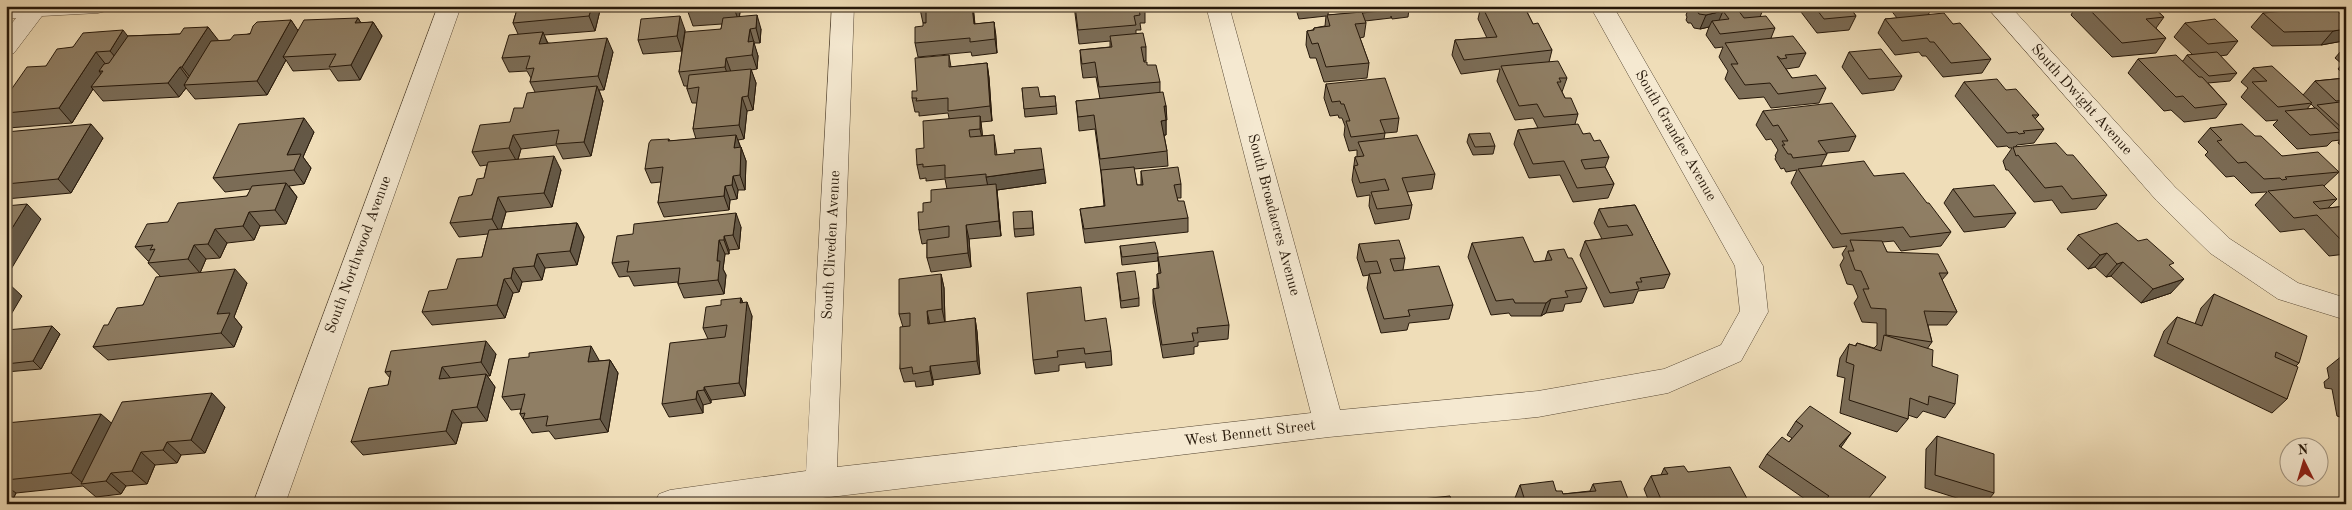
<svg xmlns="http://www.w3.org/2000/svg" width="2352" height="510" viewBox="0 0 2352 510" font-family="'Old Standard TT',serif">
  <style>
    .lines { fill: none; stroke-linecap: round; stroke-linejoin: round }
    .minor-casing { stroke: #584936; stroke-width: 1 }
    .minor { fill: #f5e9d1; fill-rule: evenodd }
    .wall { fill: #7b6c56; stroke: #26180a; fill-rule: evenodd }
    .shaded-wall { fill: #645846; stroke: #26180a }
    .building { fill: #8f7e64; stroke: #26180a }
    .labels { text-anchor: middle; dominant-baseline: central; stroke-width: 4.5; stroke-linejoin: round; paint-order: stroke }
    .street-label { font-size: 15px; fill: #26180a; stroke: #f5e9d1 }
  </style>
  <rect width="100%" height="100%" fill="#efddb8"/>
  <filter id="stains"><feTurbulence type="fractalNoise" baseFrequency=".004" numOctaves="4"/><feColorMatrix values="0 0 0 0 .2 0 0 0 0 .09 0 0 0 0 .02 0 0 0 .5 -.17"/></filter>
  <radialGradient id="worn" r=".72"><stop offset=".6" stop-color="#630" stop-opacity="0"/><stop offset="1" stop-color="#630" stop-opacity=".3"/></radialGradient>
  <g class="lines">
    <!-- minor casing -->
    <g class="minor-casing">
      <path id="minor" d="M6,6H109L106,11L98,13L42,16L14,53L6,56V31L16,18H6Z
        M438,6H461L285,504H253Z
        M832,6H854L837,467L1311,413L1206,6H1229L1340,410L1538,391L1664,369L1721,345L1740,311L1735,266L1590,6H1613L1763,266L1768,312L1741,361L1668,393L1538,417L1329,437L772,504H654L659,494L670,490L806,471Z
        M1986,6H2010L2175,187L2230,239L2298,283L2346,298V320L2278,299L2210,253L2157,201Z"/>
    </g>
    <!-- minor -->
    <use href="#minor" class="minor"/>
  </g>
  <!-- wall -->
  <path class="wall" d="M518,6H601L595,31L544,35L548,43L613,52L604,90H599L603,101L591,156L563,159L556,145L521,149L518,160L561,170L552,207L506,212L501,229L577,223L584,237L577,265L545,268L542,280L522,282L519,292L513,293L505,318L432,325L422,312L482,257L488,234L459,237L450,223L484,178L487,165L480,166L472,152L510,122L523,108L535,92L530,82L531,78L527,71L509,72L502,58L518,34L513,23Z
    M689,6H763V7L758,8V10L740,12L739,17L761,29L760,43H755L754,44L758,56L757,69L751,70L756,83L753,110L747,111L744,139L738,140L746,161L745,190H738L737,199L730,200L729,210L664,217L658,203L661,182L651,183L645,169L669,139L670,141L696,139L693,129L697,103H692L687,89V86H684L679,72L682,51L643,54L638,40L685,30L684,43L721,29L722,24L693,26L688,12Z
    M973,6L975,24L994,22L997,53L972,56L971,52L918,57L915,43L923,26L926,23H923L920,9Z
    M1074,6L1145,8V23H1140L1141,30H1136V33L1146,47V61H1144V62L1160,82V93L1166,106V135H1164L1167,151L1168,166L1134,169L1137,185H1141V171L1181,184V198H1177L1178,201L1188,218V232L1085,243L1082,223L1080,209L1104,206L1101,173L1095,129L1079,131L1076,101L1100,99L1096,77L1083,78L1081,64L1080,50L1110,47V41L1079,44Z
    M1295,6H1329L1328,15L1354,13L1353,10V6H1408L1409,9L1408,17L1392,19L1391,16V18L1365,21L1366,23L1364,37L1360,38L1369,63L1367,78L1324,82L1316,58H1310L1306,45L1307,31L1313,30L1314,28L1325,26L1326,16L1299,19Z
    M1452,6H1478L1453,9Z
    M1481,6H1524L1533,24L1552,50L1549,62L1567,78L1562,92L1565,98L1578,114L1575,124L1583,134L1594,141L1609,157L1605,167L1614,184L1608,198L1573,202L1560,175L1529,178L1514,144L1518,130L1538,128L1533,118L1515,120L1497,81L1500,69L1461,74L1452,55L1455,40L1487,38L1478,19Z
    M1687,6H1763L1764,7L1760,17L1775,28L1771,38L1806,53L1799,67L1786,69L1792,78L1826,88L1819,103L1771,108L1764,97L1739,99L1725,79L1728,71L1719,57L1723,47L1715,48L1706,35L1709,27L1700,29L1694,28L1691,23H1688L1686,20L1687,17L1686,15L1688,10L1687,8Z
    M1804,6H1849L1856,16L1849,30L1817,33L1801,12Z
    M1881,6H1933L1928,15L1953,24L1991,59L1982,73L1943,77L1926,56H1922L1919,52L1895,55L1878,33L1885,19L1897,18L1890,9L1884,10Z
    M2076,6H2160L2157,11L2164,17L2156,28L2166,38L2156,53L2112,57L2071,15Z
    M2267,6H2338L2344,12L2341,14L2343,41L2321,45L2272,46L2251,27L2263,13L2273,12Z
    M358,18L361,23L373,22L382,36L360,80L338,81L330,69L293,71L286,60L267,95L195,99L186,88L179,97L103,101L93,89L72,123L8,128L6,126V97L46,66L73,47L128,36L180,34L208,27L218,41L230,40L291,20L298,31Z
    M2185,23L2238,41L2227,55L2220,56L2237,73L2230,81L2208,83L2227,104L2216,118L2184,122L2171,110L2164,111L2128,73L2138,59L2183,61L2187,55H2193L2174,37Z
    M2346,45V76L2338,69L2342,64L2335,58Z
    M1849,52L1902,76L1894,90L1862,94L1842,67Z
    M949,55L951,67L987,63L989,78L992,121L981,122L982,136L994,135L997,155L1046,183L997,190L1001,236L969,239L971,267L931,272L927,258V243L922,244L919,230L923,212L931,202L947,189L945,179L926,181V178L920,179L917,165L924,148L949,118L948,113L919,116V112H915L912,98L917,91Z
    M2253,68L2303,95L2315,81L2345,78L2346,77V150L2338,143L2340,140L2332,141L2327,146L2297,149L2273,125L2278,120L2266,121L2241,97L2248,88L2241,82ZM2311,104L2315,108L2307,109Z
    M1964,82L2006,90L2039,115L2035,119L2044,129L2034,143L2017,145L2015,147L2067,155L2107,195L2096,209L2061,213L2052,200L2034,202L2008,170H2006L2003,161L2012,148H2009L2007,146L1997,147L1955,96Z
    M1326,84L1399,118L1397,132L1385,133L1384,139L1435,174L1432,189L1407,192L1412,205L1409,219L1375,224L1369,206L1370,195L1357,197L1352,180L1355,157H1357V150L1349,151L1344,135L1345,126L1342,118H1339L1338,115L1330,116L1324,98Z
    M1022,88L1040,97L1055,96L1057,114L1025,117Z
    M1763,111L1856,136L1849,151L1827,153V154L1821,166L1874,176L1927,203L1951,232L1941,246L1901,251L1894,241L1882,242L1887,252L1948,273L1942,280L1957,312L1947,325H1928L1932,342L1927,349L1932,366L1955,404L1945,418L1923,411L1917,418L1908,415V419L1897,432L1840,413L1845,378L1837,376L1840,358L1849,344L1855,346L1857,343L1874,348L1877,345V323L1862,322L1854,303L1858,297L1853,285L1847,284L1840,265L1844,258L1842,254L1847,246L1833,248L1791,183L1797,170L1786,172L1784,168L1781,169L1775,159L1776,157L1775,156L1778,150L1771,139L1766,140L1756,125Z
    M2210,128L2255,136L2282,156L2339,172L2324,186L2337,199L2328,208L2346,206V254L2329,256L2304,229L2280,232L2255,205L2267,192H2266L2251,193L2234,176L2226,177L2205,155L2208,152L2198,142Z
    M6,132L103,138L71,193L6,199Z
    M314,132L303,157L311,168L304,184L289,186L297,197L286,224L260,226L254,240L227,243L220,258L206,259L200,273L247,283L234,317L242,327L234,347L108,360L93,347L108,325L143,305L161,277L148,263L150,261H148L135,247L168,222L247,196L251,189L225,192L213,178Z
    M1469,134L1495,146L1493,154L1473,155L1467,142Z
    M1953,189L2016,213L2005,227L1964,232L1944,203Z
    M1635,205L1670,274L1664,288L1638,291L1633,303L1604,307L1580,255L1585,241L1602,239L1594,223L1599,209Z
    M1032,211L1034,235L1015,237L1014,229Z
    M741,227L739,249L729,250V254H725L723,269L726,275L724,294L684,298L678,284V282L634,286L629,276L619,277L612,263Z
    M2078,235L2138,241L2171,267V293L2141,303L2111,276L2106,277L2095,267L2088,269L2067,249Z
    M1472,243L1534,262L1545,261L1548,251L1568,258L1587,288L1581,302L1565,304L1563,311L1546,313L1541,316H1511L1509,313L1491,315L1468,257Z
    M1359,244L1405,258L1403,270L1453,305L1449,319L1409,323L1407,330L1381,333L1367,288L1369,275L1363,276L1357,258Z
    M1120,246L1158,253V261L1122,265Z
    M1158,257L1229,325L1228,339L1198,342V346L1194,347V354L1163,358L1153,303V289L1157,288V274H1159Z
    M1117,273L1139,298V306L1121,308Z
    M941,274L944,288L945,322L975,318L977,332L980,374L933,380V385L916,387L915,381L904,382L900,369L903,327L899,314Z
    M2214,294L2299,363L2296,366L2287,399L2272,413L2154,356L2164,331L2177,317L2195,324L2201,308Z
    M741,298L743,303L752,316L745,396L711,400V403L703,405V413L669,417L662,404L708,339L703,328L721,305Z
    M1085,321L1111,351L1112,365L1086,368L1085,362L1059,365V371L1035,374L1033,360Z
    M6,330L60,334L41,369L6,372Z
    M496,354L490,376H487L495,387L487,421L462,423L456,444L363,455L351,442L388,385L390,378L385,372Z
    M2343,355H2346V419L2337,416L2332,389L2325,388L2324,382L2329,378L2327,368Z
    M599,360L598,361L610,360L618,373L608,432L555,439L549,431L532,433L520,414L521,409L511,410L502,397Z
    M225,407L205,453L181,455L177,463L155,465L147,484L126,486L121,494L96,497L83,486L16,493L11,503H6V423H111Z
    M1796,421L1841,447L1864,504H1812L1759,467L1767,454L1789,442L1792,438L1787,435Z
    M1937,436L1994,493L1985,504H1976L1925,488L1926,449Z
    M1664,468L1688,472L1750,504H1650L1644,489L1651,476L1661,475Z
    M1593,484L1630,504H1517L1515,498L1520,485L1556,491L1563,494L1590,491Z"/>
  <!-- shaded-wall -->
  <path class="shaded-wall" d="M592,6H601L595,31L589,16Z
    M734,6H738L740,12L739,22L734,8Z
    M972,6H973L976,38L974,24Z
    M1723,11L1717,25L1712,21L1709,27L1700,29L1706,15Z
    M757,15L761,29L760,43L756,28Z
    M680,16L685,30L682,51L677,36Z
    M358,18L366,32L355,23Z
    M291,20L301,35L283,57L286,60L267,95L257,81Z
    M373,22L382,36L360,80L351,65Z
    M994,22L996,36L997,53L995,39Z
    M208,27L219,41L193,81L182,67Z
    M750,29L758,56L757,69L748,42Z
    M2346,29V38L2343,41L2321,45L2333,31Z
    M123,30L134,44L122,65L110,51Z
    M543,32L549,47L539,44Z
    M607,38L613,52L604,90L598,76Z
    M96,52L107,66L103,71H99L102,75L91,87L93,89L72,123L59,108Z
    M726,58L731,72L730,82L725,67Z
    M987,63L989,78L992,121L990,106Z
    M180,67L191,82L184,85L186,88L179,97L168,83Z
    M751,69L756,83L753,110L748,96Z
    M597,86L603,101L591,156L584,142Z
    M742,97L747,111L744,139L739,125Z
    M1164,106H1166L1167,120H1164Z
    M980,116L982,130L983,143L980,129Z
    M304,118L314,132L303,157L311,168L304,184L294,170L287,155Z
    M1166,120V135H1162L1161,121Z
    M91,124L103,138L71,193L58,179Z
    M513,135L521,149L517,162L509,148Z
    M736,135L741,149L734,148Z
    M741,147L746,161L745,190L740,175Z
    M554,156L561,170L552,207L544,193Z
    M1044,169L1046,183L997,190L1001,236L999,221L989,192L986,177Z
    M733,176L738,190L737,199L732,185Z
    M286,183L297,197L286,224L275,210Z
    M725,186L730,200L729,210L724,196Z
    M498,197L506,212L500,233L492,219Z
    M27,204L41,219L7,276L6,238Z
    M249,212L260,226L254,240L243,226Z
    M736,213L741,227L739,249L733,235Z
    M577,223L584,237L577,265L570,251Z
    M966,225L969,239L971,267L968,253Z
    M215,229L227,243L220,258L208,244Z
    M724,236L729,250V254L724,240Z
    M719,240L725,254L723,269L726,275L724,294L718,280L717,261Z
    M194,245L206,259L200,273L188,259Z
    M2107,253L2095,267L2088,269L2100,255Z
    M537,254L545,268L542,280L534,266Z
    M2123,262L2111,276L2106,277L2117,264Z
    M513,268L522,282L519,292L511,278Z
    M235,269L247,283L234,317L242,327L234,347L221,333L217,314Z
    M941,274L944,288L945,323L942,309Z
    M504,279L513,293L505,318L497,305Z
    M2184,279L2171,293L2141,303L2153,289Z
    M7,282L22,296L6,323V283Z
    M741,298L746,311L747,302L752,316L745,396L739,383Z
    M1551,299L1546,313L1541,316L1546,303Z
    M927,311L930,325L928,324Z
    M975,318L977,332L980,374L977,361Z
    M52,326L60,334L41,369L33,361Z
    M486,341L496,354L490,376L481,362Z
    M591,346L599,360L596,376L588,362Z
    M610,360L618,373L608,432L600,419Z
    M930,366L933,380V385L930,371Z
    M442,367L452,380L439,379Z
    M486,374L495,387L487,421L477,407Z
    M704,387L711,400V403L704,390Z
    M697,391L703,405V413L696,399Z
    M212,393L225,407L205,453L191,440Z
    M452,410L462,423L456,444L446,431Z
    M101,414L116,427L84,484L71,473Z
    M1851,433L1842,446L1830,459L1839,446Z
    M167,442L181,455L177,463L163,450Z
    M141,452L155,465L147,484L132,471Z
    M111,473L126,486L121,494L106,481Z
    M6,486L16,493L11,503L6,500Z"/>
  <!-- building -->
  <path class="building" d="M518,6H592L589,16L513,23Z
    M689,6H734V8L688,12Z
    M920,6H972L974,24L994,22L995,39L970,42V38L915,43V27L923,26V23H926V8L920,9Z
    M1075,6H1144L1145,8L1139,9L1140,15L1134,16L1136,25L1078,30Z
    M1355,6H1391L1392,10L1362,13V12H1358Z
    M1392,6H1408L1409,9L1394,11Z
    M1482,6H1524L1533,24L1538,23L1552,50L1464,60L1455,40L1497,37Z
    M1691,6H1763L1764,7L1738,10L1744,18L1766,16L1775,28L1720,34L1712,21L1729,19L1723,11L1706,15L1699,14L1696,9H1693Z
    M1814,6H1849L1856,16L1824,19Z
    M2086,6H2159L2153,7L2164,17L2146,19L2166,38L2122,43Z
    M2294,6H2338L2344,12H2338L2346,18V29L2333,31L2284,32L2263,13L2298,10Z
    M1362,12L1366,23L1355,24L1369,63L1326,67L1318,43L1312,44L1307,31L1314,30V28L1330,26L1327,15Z
    M1944,13L1953,24L1960,23L1991,59L1951,63L1934,42H1930L1927,38L1902,41L1885,19Z
    M757,15L756,28L750,29L748,42L754,41L752,55L726,58L725,67L679,72L685,32L721,29L723,18Z
    M680,16L677,36L638,40L641,19Z
    M358,18L355,23L373,22L351,65L329,67L336,54L283,57L304,20Z
    M2215,19L2238,41L2208,44L2185,23Z
    M291,20L257,81L184,85L211,41L230,40L234,35L250,34L253,26L257,22Z
    M208,27L182,67H180L168,83L91,87L103,71H99L104,64L109,63L128,36L180,34L184,28Z
    M123,30L110,51L96,52L59,108L6,113V97L27,67L46,66L57,49L73,47L83,33Z
    M543,32L539,44L607,38L598,76L530,82L534,68L526,69L530,56L502,58L509,35Z
    M1143,33L1146,47H1141L1144,62H1147V65H1156L1160,82L1099,87L1095,62L1082,64L1080,50L1112,47L1110,36Z
    M1793,36L1806,53L1785,55L1787,58L1781,59L1777,56L1792,78L1816,75L1826,88L1778,94L1770,83L1745,85L1731,64H1738L1725,43Z
    M1881,49L1902,76L1869,79L1849,52Z
    M2217,52L2237,73L2209,76L2187,55Z
    M949,55V67L987,63L990,106L948,111V98L916,101L917,98H912V91H917L915,58Z
    M2176,55L2199,77H2202L2227,104L2195,108L2183,96L2176,97L2138,59Z
    M1558,61L1567,78H1559L1561,82H1557L1565,98H1571L1578,114L1544,117L1537,104L1519,106L1501,66Z
    M2272,66L2312,103L2278,107L2252,82L2267,81L2253,68Z
    M751,69L748,96L742,97L739,125L693,129L699,87L687,89L689,75Z
    M1385,78L1399,118L1380,120L1385,133L1351,137L1346,121H1350L1344,104H1341L1340,101L1332,102L1326,84Z
    M2346,78V100L2336,101L2315,81Z
    M1997,79L2006,90L2016,89L2039,115H2032L2044,129L2023,131L2025,133L2019,134L2017,132L2007,133L1964,82Z
    M597,86L584,142L556,144L559,130L513,135L509,148L472,152L480,125L510,122L514,108H523L527,93Z
    M1038,87L1040,97L1055,96L1056,106L1024,109L1022,88Z
    M1163,92L1166,106H1164L1166,120L1161,121L1167,151L1100,159L1094,115L1078,117L1076,101Z
    M2340,102L2346,107V127L2342,128L2317,105Z
    M1832,103L1856,136L1818,141L1827,154L1793,158L1791,154H1788L1782,145H1785L1782,141H1788L1778,125L1773,126L1763,111Z
    M2316,108L2341,132L2310,135L2285,111Z
    M980,116V129L969,130L970,137L994,135L995,155L1015,153L1014,150L1041,148L1044,169L986,177V174L945,178V165L923,167V164L917,165L916,149L924,148L923,121Z
    M304,118L287,155L301,154L294,170L213,178L239,124Z
    M91,124L58,179L6,184V132Z
    M1578,124L1583,134L1590,133L1594,141L1600,140L1609,157L1581,160L1585,169L1605,167L1614,184L1577,188L1564,161L1533,164L1518,130Z
    M2242,124L2255,136H2261L2282,156L2318,152L2339,172L2285,177L2287,179L2282,180L2280,178L2264,179L2246,162L2238,163L2217,141L2222,140L2210,128Z
    M1490,133L1495,146L1475,147L1469,134Z
    M736,135L734,148L741,147L740,175L733,176L732,185L725,186L724,196L658,203L663,167L645,169L649,143L651,140L669,139L668,141Z
    M1417,135L1435,174L1402,178L1412,205L1377,209L1371,192L1389,190L1385,179L1360,183L1354,166L1358,165L1355,157L1364,156L1358,142Z
    M2056,143L2067,155H2073L2107,195L2072,199L2062,186L2045,188L2018,155L2016,156L2013,147Z
    M554,156L544,193L498,197L492,219L450,223L459,197L472,195L477,179L484,178L488,162Z
    M1864,161L1874,176L1904,173L1927,203H1929L1951,232L1910,237L1903,227L1841,234L1798,169Z
    M1134,167L1137,185H1143L1141,171L1178,167L1181,184L1174,185L1178,201H1184L1188,218L1084,229L1080,209L1105,206L1101,170Z
    M286,183L275,210L249,212L243,226L215,229L208,244L194,245L188,259L148,263L155,249L150,250L153,245L135,247L147,224L168,222L178,203L247,196L252,186Z
    M996,184L999,221L966,225L968,253L927,258V240L949,237V226L919,230L918,212H923V203L931,202V190Z
    M1994,185L2016,213L1974,217L1953,189Z
    M2323,185L2337,199L2313,202L2320,209L2346,206V241L2343,242L2317,215L2294,218L2268,191Z
    M27,204L6,238V206Z
    M1635,205L1670,274L1640,278L1642,282H1636L1639,289L1610,293L1585,241L1633,235L1627,225L1608,227L1599,209Z
    M1032,211L1033,228L1014,229L1013,212Z
    M736,213L733,235L724,236V240H719L717,261H720L718,280L678,284L680,268L627,272L629,261L612,263L617,236L633,234L634,224Z
    M577,223L570,251L537,254L534,266L513,268L511,278L504,279L497,305L422,312L429,291L447,289L457,259L482,257L489,230Z
    M2117,223L2138,241L2147,239L2174,263L2169,265L2184,279L2153,289L2123,262L2117,264L2107,253L2100,255L2078,235Z
    M1523,237L1534,262L1552,260L1548,251L1564,249L1568,258H1572L1587,288L1565,291L1568,297L1551,299L1546,303H1515L1513,299L1496,301L1472,243Z
    M1399,240L1405,258L1390,259L1394,271L1439,266L1453,305L1408,310L1410,316L1384,319L1369,274L1381,273L1377,261L1365,262L1359,244Z
    M1850,240L1882,241L1887,252L1938,254L1948,273H1939L1957,312L1924,311L1932,342L1886,335V309L1871,308L1863,289H1869L1861,271L1855,270L1848,251H1854Z
    M1155,242L1158,253L1122,257L1120,246Z
    M1213,251L1229,325L1197,328L1198,333H1192L1194,341L1162,345L1153,289L1159,288L1157,274L1161,273L1158,257Z
    M235,269L217,314L230,313L221,333L93,347L104,325H108L117,308L143,305L156,277Z
    M1135,271L1139,298L1121,301L1117,273Z
    M941,274L942,309L927,311L928,324L975,318L977,361L930,366V371L913,374L912,367L900,369V327L910,326V313L899,314V279Z
    M1081,287L1085,321L1106,318L1111,351L1085,354L1084,348L1057,351L1058,357L1033,360L1027,293Z
    M2214,294L2307,336L2299,363L2276,352L2275,357L2298,367L2287,399L2167,343L2177,317L2202,326Z
    M741,298L740,303L747,302L739,383L704,387V390L697,391L696,399L662,404L670,343L725,337L727,325L703,328L706,307L721,305V300Z
    M52,326L33,361L6,364V330Z
    M1884,335L1933,350L1932,366L1958,375L1955,404L1929,396L1928,405L1910,398L1908,419L1849,400L1854,365L1846,362L1849,344L1856,346L1857,343L1881,351Z
    M486,341L481,362L442,367L439,379L486,374L477,407L452,410L446,431L351,442L369,388L388,385L391,371L385,372L391,351Z
    M591,346L588,362L610,360L600,419L546,426L548,416L523,419L525,413L520,414L525,394L502,397L509,359L529,357V353Z
    M2343,355H2346V376L2341,374L2340,369L2345,370Z
    M212,393L191,440L167,442L163,450L141,452L132,471L111,473L106,481L81,484L122,402Z
    M1810,406L1851,433L1839,446L1886,477L1864,504H1839L1837,502L1835,504H1831L1825,500L1829,496L1767,454L1782,437L1789,442L1803,426L1796,421Z
    M101,414L71,473L6,480V423Z
    M1937,436L1994,454V493L1935,475Z
    M1684,466L1688,472L1730,467L1750,504H1663L1651,476L1668,474L1664,468Z
    M1553,481L1556,491H1562L1563,494L1596,491L1593,484L1621,481L1630,504H1526L1520,485Z
    M1450,496L1453,504H1423L1422,499Z
    M1497,500L1499,504L1471,503Z"/>
  <g class="labels">
    <!-- street labels -->
    <g class="street-label">
      <text transform="translate(2081 100) rotate(48)">South Dwight Avenue</text>
      <text transform="translate(1675 136) rotate(60)">South Grandee Avenue</text>
      <text transform="translate(1273 215) rotate(75)">South Broadacres Avenue</text>
      <text transform="translate(832 245) rotate(-87)">South Cliveden Avenue</text>
      <text transform="translate(359 255) rotate(-70)">South Northwood Avenue</text>
      <text transform="translate(1250 434) rotate(-7)">West Bennett Street</text>
    </g>
  </g>
  <!-- margin -->
  <rect width="2352" height="510" fill="none" stroke="#efddb8" stroke-width="25"/>
  <rect x="8" y="8" width="2337" height="495" fill="none" stroke="#26180a" stroke-width="2.5"/>
  <rect x="12" y="12" width="2327" height="485" fill="none" stroke="#26180a"/>
  <!-- north arrow -->
  <g transform="translate(2304 462) rotate(355)"><circle r="24" fill="#f5e9d1" stroke="#a29581"/>
  <path d="M0-4L9 19L0 12L-9 19Z" fill="#8f2418"/>
  <text y="-8" font-size="14" font-weight="bold" text-anchor="middle" fill="#26180a">N</text>
  </g>
  <rect width="100%" height="100%" filter="url(#stains)"/>
  <rect width="100%" height="100%" fill="url(#worn)"/>
</svg>
